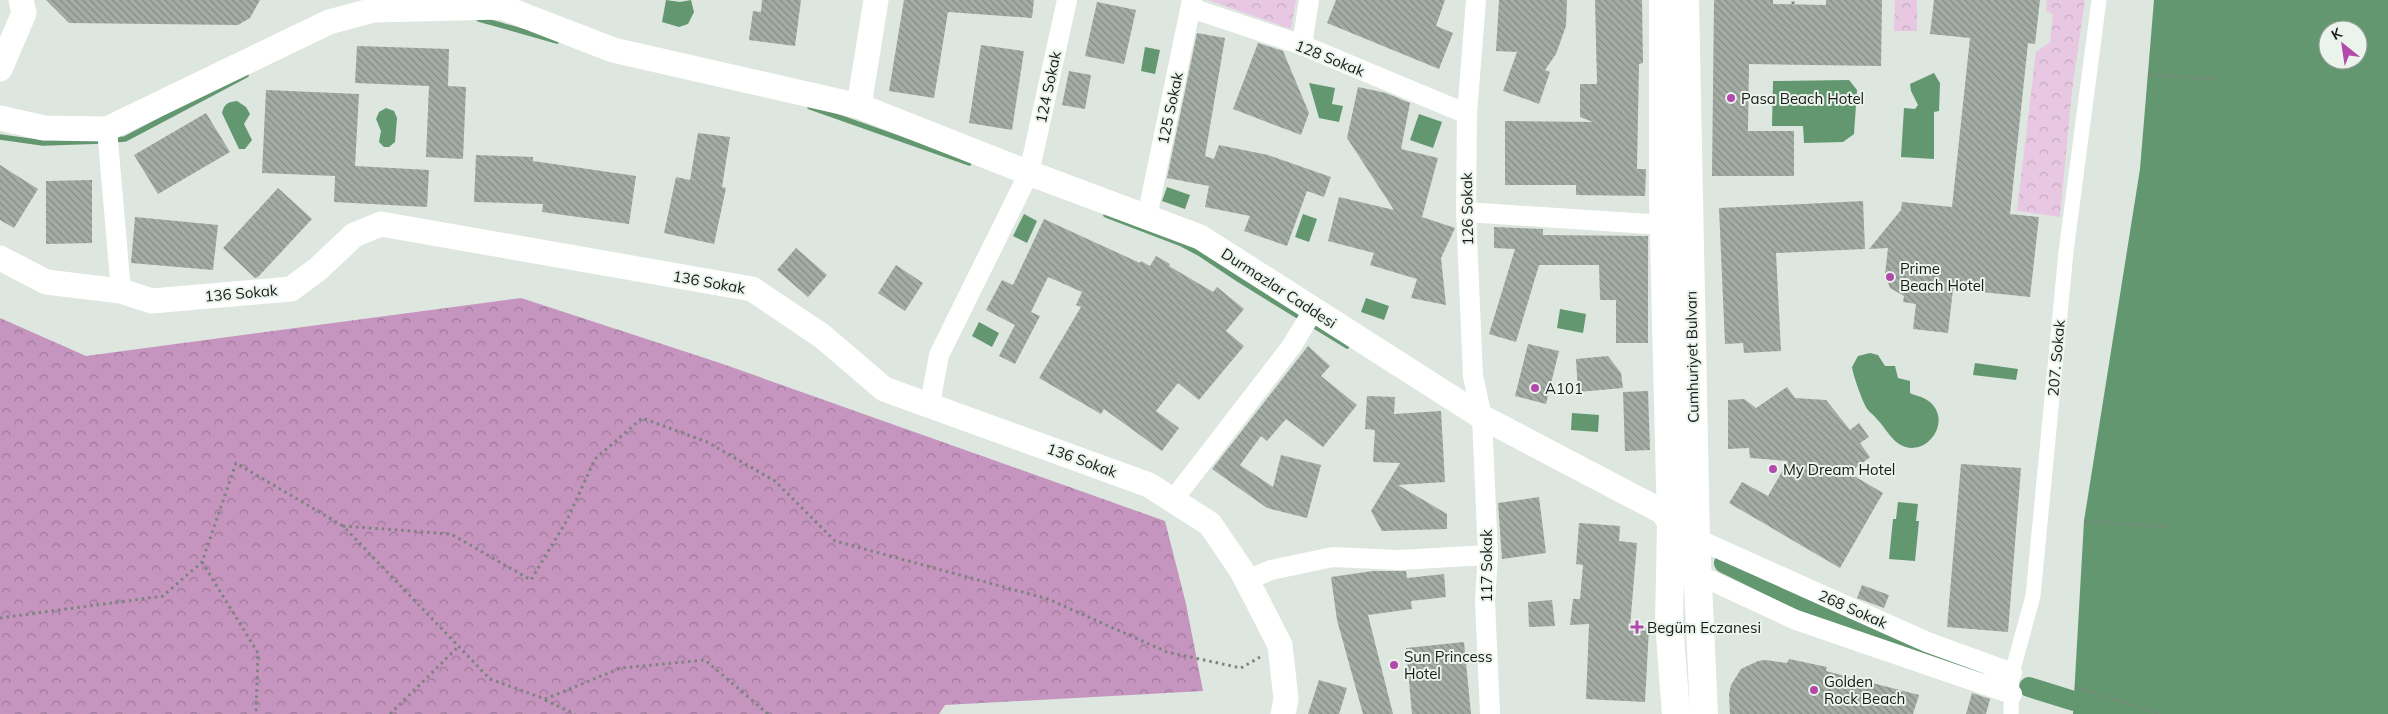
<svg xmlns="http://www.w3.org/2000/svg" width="2388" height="714" viewBox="0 0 2388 714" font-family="Mulish,sans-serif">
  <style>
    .forest { fill: url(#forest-crowns) }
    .park { fill: url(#park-crowns) }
    .water { fill: #639770; fill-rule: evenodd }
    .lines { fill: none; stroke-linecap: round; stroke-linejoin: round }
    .stream { stroke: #639770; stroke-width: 5.5 }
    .canal { stroke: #639770; stroke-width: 20 }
    .building { fill: url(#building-back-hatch) }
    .path { stroke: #7d837f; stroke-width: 3; stroke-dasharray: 2.5 4; stroke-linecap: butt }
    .pedestrian { stroke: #fff; stroke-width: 15 }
    .minor { stroke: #fff; stroke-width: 20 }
    .tertiary { stroke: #fff; stroke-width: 25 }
    .secondary { stroke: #fff; stroke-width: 28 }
    .poi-dot { fill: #b349aa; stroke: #eaf4ec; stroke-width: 2 }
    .labels { text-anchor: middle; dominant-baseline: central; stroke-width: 4; stroke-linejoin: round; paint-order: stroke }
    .street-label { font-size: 15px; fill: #171a18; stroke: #eaf4ec }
    .poi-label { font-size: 15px; fill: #171a18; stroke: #eaf4ec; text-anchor: start }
  </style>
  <defs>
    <pattern id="forest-crowns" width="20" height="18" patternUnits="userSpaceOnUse" patternTransform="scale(1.25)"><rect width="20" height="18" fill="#c595bf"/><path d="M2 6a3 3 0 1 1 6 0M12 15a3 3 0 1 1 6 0" fill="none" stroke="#9f799a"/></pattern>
    <pattern id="park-crowns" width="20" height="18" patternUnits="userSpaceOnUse" patternTransform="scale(1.25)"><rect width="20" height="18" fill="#e8c7e3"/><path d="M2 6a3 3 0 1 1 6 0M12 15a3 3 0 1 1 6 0" fill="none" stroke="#c6aac2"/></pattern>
    <pattern id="building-back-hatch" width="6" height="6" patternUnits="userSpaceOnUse" patternTransform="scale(1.25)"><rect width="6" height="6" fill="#a3aca5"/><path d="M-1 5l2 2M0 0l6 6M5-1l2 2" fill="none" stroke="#848b85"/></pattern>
  </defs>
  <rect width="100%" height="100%" fill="#dde6df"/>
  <!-- forest -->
  <path class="forest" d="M521,298L720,363L1165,521L1186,604L1203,691L945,705L939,714H0V318L86,356Z"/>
  <!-- park -->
  <path class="park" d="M1208,0H1296L1291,29Z
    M1895,0H1917V31H1894Z
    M2047,0H2085L2072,90L2060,217L2017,211L2036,52L2050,42L2053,14L2046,11Z"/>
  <!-- water -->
  <path class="water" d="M666,0L680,2L691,0L694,12L688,24L679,27L662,22Z
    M2154,0H2388V714H2073L2084,521L2140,169ZM2328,30H2358V60H2328Z
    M1145,47L1160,50L1155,74L1141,71Z
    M1934,73L1940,83L1939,111L1934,112V159L1901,157L1904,108L1915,109L1918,105L1911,91L1910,84Z
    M1849,80L1857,90L1854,134L1843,142L1804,143L1803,126H1772L1773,81Z
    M1309,83L1335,88L1332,104L1343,106L1339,122L1319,118Z
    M237,101L246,107L250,114L244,124L252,140L245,149H239L222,113C224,104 228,102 237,101Z
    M386,108L394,111L397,118L395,142L389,147H384L379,142L381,131L376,119L379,112Z
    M1419,114L1442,122L1433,148L1410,140Z
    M1167,187L1190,195L1185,209L1162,201Z
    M1024,214L1037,221L1027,243L1013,236Z
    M1303,214L1317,219L1309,242L1295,237Z
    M1366,298L1389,306L1384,320L1361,312Z
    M1560,309L1586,314L1583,333L1557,328Z
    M979,322L999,333L992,347L972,336Z
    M1870,353L1878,355L1885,366H1895L1898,378L1910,381V393C1915,396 1922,396 1927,400C1955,418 1927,461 1899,444C1890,438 1884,426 1876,418C1874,415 1870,413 1868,410C1863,404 1853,375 1852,367L1858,356Z
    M1975,363L2018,369L2016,380L1973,375Z
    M1572,413L1599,415L1598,432L1571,430Z
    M1898,502L1918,504L1916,521H1919L1915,561L1889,559L1893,519H1896Z"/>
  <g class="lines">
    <!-- stream -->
    <path class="stream" d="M479,19L557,41
      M810,107L969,163
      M0,137L43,143L102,141
      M112,140L125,139L246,75
      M1106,215L1182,244L1199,253L1238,279L1347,346"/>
    <!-- canal -->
    <path class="canal" d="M1724,563L1862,631L1975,669
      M2029,687L2074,701"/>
  </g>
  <!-- building -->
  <path class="building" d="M46,0H260L250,18L238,25L69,23Z
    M762,0H801L795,46L749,40L753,11L761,12Z
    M904,0H1034L1032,18L948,12L934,98L889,91Z
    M1336,0H1445L1436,26L1453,33L1439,69L1327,23Z
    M1499,0H1567L1566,26L1556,54L1545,70L1550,72L1539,104L1503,91L1517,52L1496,51Z
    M1595,0H1642L1643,63L1639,64L1637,169H1646L1645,196L1576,195V185H1505V121L1593,122L1580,117V84H1597Z
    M1714,0H1773V4L1826,5V0H1882L1881,66L1749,64L1748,131H1794V176H1712Z
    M1934,0H2040L2035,44L2028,43L2010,214L2039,217L2030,297L1953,289L1948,333L1913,329L1916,304L1903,302L1904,296L1890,288L1885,274L1888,248L1869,249L1901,210L1902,202L1952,207L1970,38L1930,34Z
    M1097,2L1136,10L1124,64L1085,56Z
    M1197,33L1225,38L1205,156L1214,159L1219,145L1268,155L1331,177L1324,197L1307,191L1287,246L1244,231L1250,216L1205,207L1209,186L1167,178Z
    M1258,43L1283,51L1309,113L1301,135L1233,109Z
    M981,45L1024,51L1012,130L969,123Z
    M357,46L449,49L448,86L466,87L463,159L426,157L429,86L355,83Z
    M1069,71L1091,75L1085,109L1062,105Z
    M1358,87L1386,93L1410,103L1401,149L1438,158L1422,217L1455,228L1441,258L1446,305L1411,298L1417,279L1370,265L1374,253L1328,241L1339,197L1394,210L1347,138Z
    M266,90L359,94L355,166L429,170L427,207L334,202L335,176L262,173Z
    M206,113L230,152L158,194L134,155Z
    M698,133L730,137L722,187L726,188L714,244L664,233L676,177L690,180Z
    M476,155L533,157V161L636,176L629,224L542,212L543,204L474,202Z
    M0,165L38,189L14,228L0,220Z
    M92,180V243L46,244V181Z
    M278,188L312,219L258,277L255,278L223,248Z
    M1863,201L1865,249L1776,253L1781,351L1744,353L1743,343L1725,344L1719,208Z
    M135,217L218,225L213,270L131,263Z
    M1044,219L1140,263L1141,261L1150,266L1156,256L1170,264L1169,266L1213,292L1217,287L1244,309L1226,331L1244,346L1199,400L1178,383L1156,411L1179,428L1162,451L1104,409L1101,414L1039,378L1081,307L1076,305L1082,292L1048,277L1031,312L1040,316L1015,364L999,356L1015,325L986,310L1002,280L1013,285Z
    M1494,227L1543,229V235L1648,236V343H1616V300H1600L1599,265H1539L1516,342L1489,334L1515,249L1494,248Z
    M796,248L827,275L808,297L777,270Z
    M896,265L923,283L905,311L878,293Z
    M1528,344L1559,351L1546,404L1515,396Z
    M1308,346L1330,366L1321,376L1357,405L1323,447L1286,419L1267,441L1261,436L1240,465L1273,487L1281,455L1321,465L1307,518L1267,508L1212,469Z
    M1608,356L1621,373L1623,388L1578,392L1576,359Z
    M1787,387L1795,398L1826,400L1850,430L1859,423L1869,437L1860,443L1870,457L1849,473L1883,493L1840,568L1729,503L1742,482L1768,496L1788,461L1750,458L1749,448L1728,449V400L1744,399L1756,408Z
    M1648,391L1650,450L1625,451L1623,392Z
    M1367,396L1395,397L1394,414L1441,411L1445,482L1398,485L1447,514V529L1382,531L1371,511L1400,463L1373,462L1375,430L1365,429Z
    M1961,464L2021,468L2008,632L1947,627Z
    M1539,497L1546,553L1502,559L1498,503Z
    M1579,523L1620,526L1619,541L1637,543L1630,627L1649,628L1645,702L1586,699L1589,624L1570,625L1573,599H1580L1583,565L1576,564Z
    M1373,571H1406L1407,578L1444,574L1446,597L1411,601L1412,609L1368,615L1393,714H1363L1337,620L1331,577Z
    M1862,585L1889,595L1884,608L1857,598Z
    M1552,600L1555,626L1529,627L1528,602Z
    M1464,642L1471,714H1412L1406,648Z
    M1789,659L1827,667L1826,671L1919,695L1913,714H1730L1729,694L1731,685L1741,669L1758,661L1765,660L1787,663Z
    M1319,680L1347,688L1339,714H1308Z
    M1972,693L1990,699L1986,714H1966Z"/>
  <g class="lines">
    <!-- path -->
    <path class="path" d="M1793,4V0
      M2148,75L2219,79
      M2084,521L2169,527
      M202,562L258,653L256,714
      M0,618L163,596L202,562L236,463L343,526
      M2075,687L2160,714
      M545,700L575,714
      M390,714L459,646
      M768,714L705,660L621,668L545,699L490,679L343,526L451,534L531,580L567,520L595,459L642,418L707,442L775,481L835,541L1048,599L1167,652L1241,668L1260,657"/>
    <!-- pedestrian -->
    <path class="pedestrian" d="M2011,714L2012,673L2033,596L2066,252L2099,0"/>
    <!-- minor -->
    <path class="minor" d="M1476,0L1467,114L1466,212L1473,376L1482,417L1488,555L1485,601L1490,714
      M1191,8L1302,45L1467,114
      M1302,45L1309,0
      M107,129L121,291
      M1466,212L1664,225
      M1147,217L1192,0
      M930,404L939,355L1029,173L1067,0
      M1173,500L1291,347L1313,311
      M1686,534L1927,642L2012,673
      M1693,564L1699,575L1796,620L2012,694
      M1247,580L1271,570L1333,557L1399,560L1488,555"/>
    <!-- tertiary -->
    <path class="tertiary" d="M0,69L24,13L21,0
      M859,106L876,0
      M0,118L44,128L107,129L329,22L374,10L502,7L613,50L859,106L1029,173L1200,237L1482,417L1663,512L1671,525
      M0,258L46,282L121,291L152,301L291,289L318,269L354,235L381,224L752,289L822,336L884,389L1149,485L1210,524L1242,571L1280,645L1286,699L1283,714"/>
    <!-- secondary -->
    <path class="secondary" d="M1663,0V200L1671,525L1669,623L1676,714
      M1685,0L1696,540L1704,714"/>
  </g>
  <!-- markers -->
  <g class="poi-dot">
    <circle cx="1731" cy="98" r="5"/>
    <circle cx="1890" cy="277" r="5"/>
    <circle cx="1535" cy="388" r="5"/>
    <circle cx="1773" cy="469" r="5"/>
    <path d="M1634.5 619.5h5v5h5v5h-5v5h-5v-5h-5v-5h5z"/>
    <circle cx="1394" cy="665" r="5"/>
    <circle cx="1814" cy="690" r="5"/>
  </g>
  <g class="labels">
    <!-- street labels -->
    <g class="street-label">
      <text transform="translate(1330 58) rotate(22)">128 Sokak</text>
      <text transform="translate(1048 87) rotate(-78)">124 Sokak</text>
      <text transform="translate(1170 108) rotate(-78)">125 Sokak</text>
      <text transform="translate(1467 209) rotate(-91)">126 Sokak</text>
      <text transform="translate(709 282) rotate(10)">136 Sokak</text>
      <text transform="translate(1279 288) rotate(33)">Durmazlar Caddesi</text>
      <text transform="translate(241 293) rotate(-5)">136 Sokak</text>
      <text transform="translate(1692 357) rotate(-91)">Cumhuriyet Bulvarı</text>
      <text transform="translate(2056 358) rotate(-85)">207. Sokak</text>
      <text transform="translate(1082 460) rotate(20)">136 Sokak</text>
      <text transform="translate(1486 566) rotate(-90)">117 Sokak</text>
      <text transform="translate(1853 609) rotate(24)">268 Sokak</text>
    </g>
    <!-- poi labels -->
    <g class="poi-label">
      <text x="1741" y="98">Pasa Beach Hotel</text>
      <text x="1900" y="268">Prime<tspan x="1900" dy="17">Beach Hotel</tspan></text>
      <text x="1545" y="388">A101</text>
      <text x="1783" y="469">My Dream Hotel</text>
      <text x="1647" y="627">Begüm Eczanesi</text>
      <text x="1404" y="656">Sun Princess<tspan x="1404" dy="17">Hotel</tspan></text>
      <text x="1824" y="681">Golden<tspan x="1824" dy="17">Rock Beach</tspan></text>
    </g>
  </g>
  <!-- north arrow -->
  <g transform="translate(2343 45) rotate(330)"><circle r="24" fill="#eaf4ec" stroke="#969d97"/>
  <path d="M0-4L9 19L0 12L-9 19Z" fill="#b349aa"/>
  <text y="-8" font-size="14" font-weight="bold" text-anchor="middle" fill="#171a18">K</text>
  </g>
</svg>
